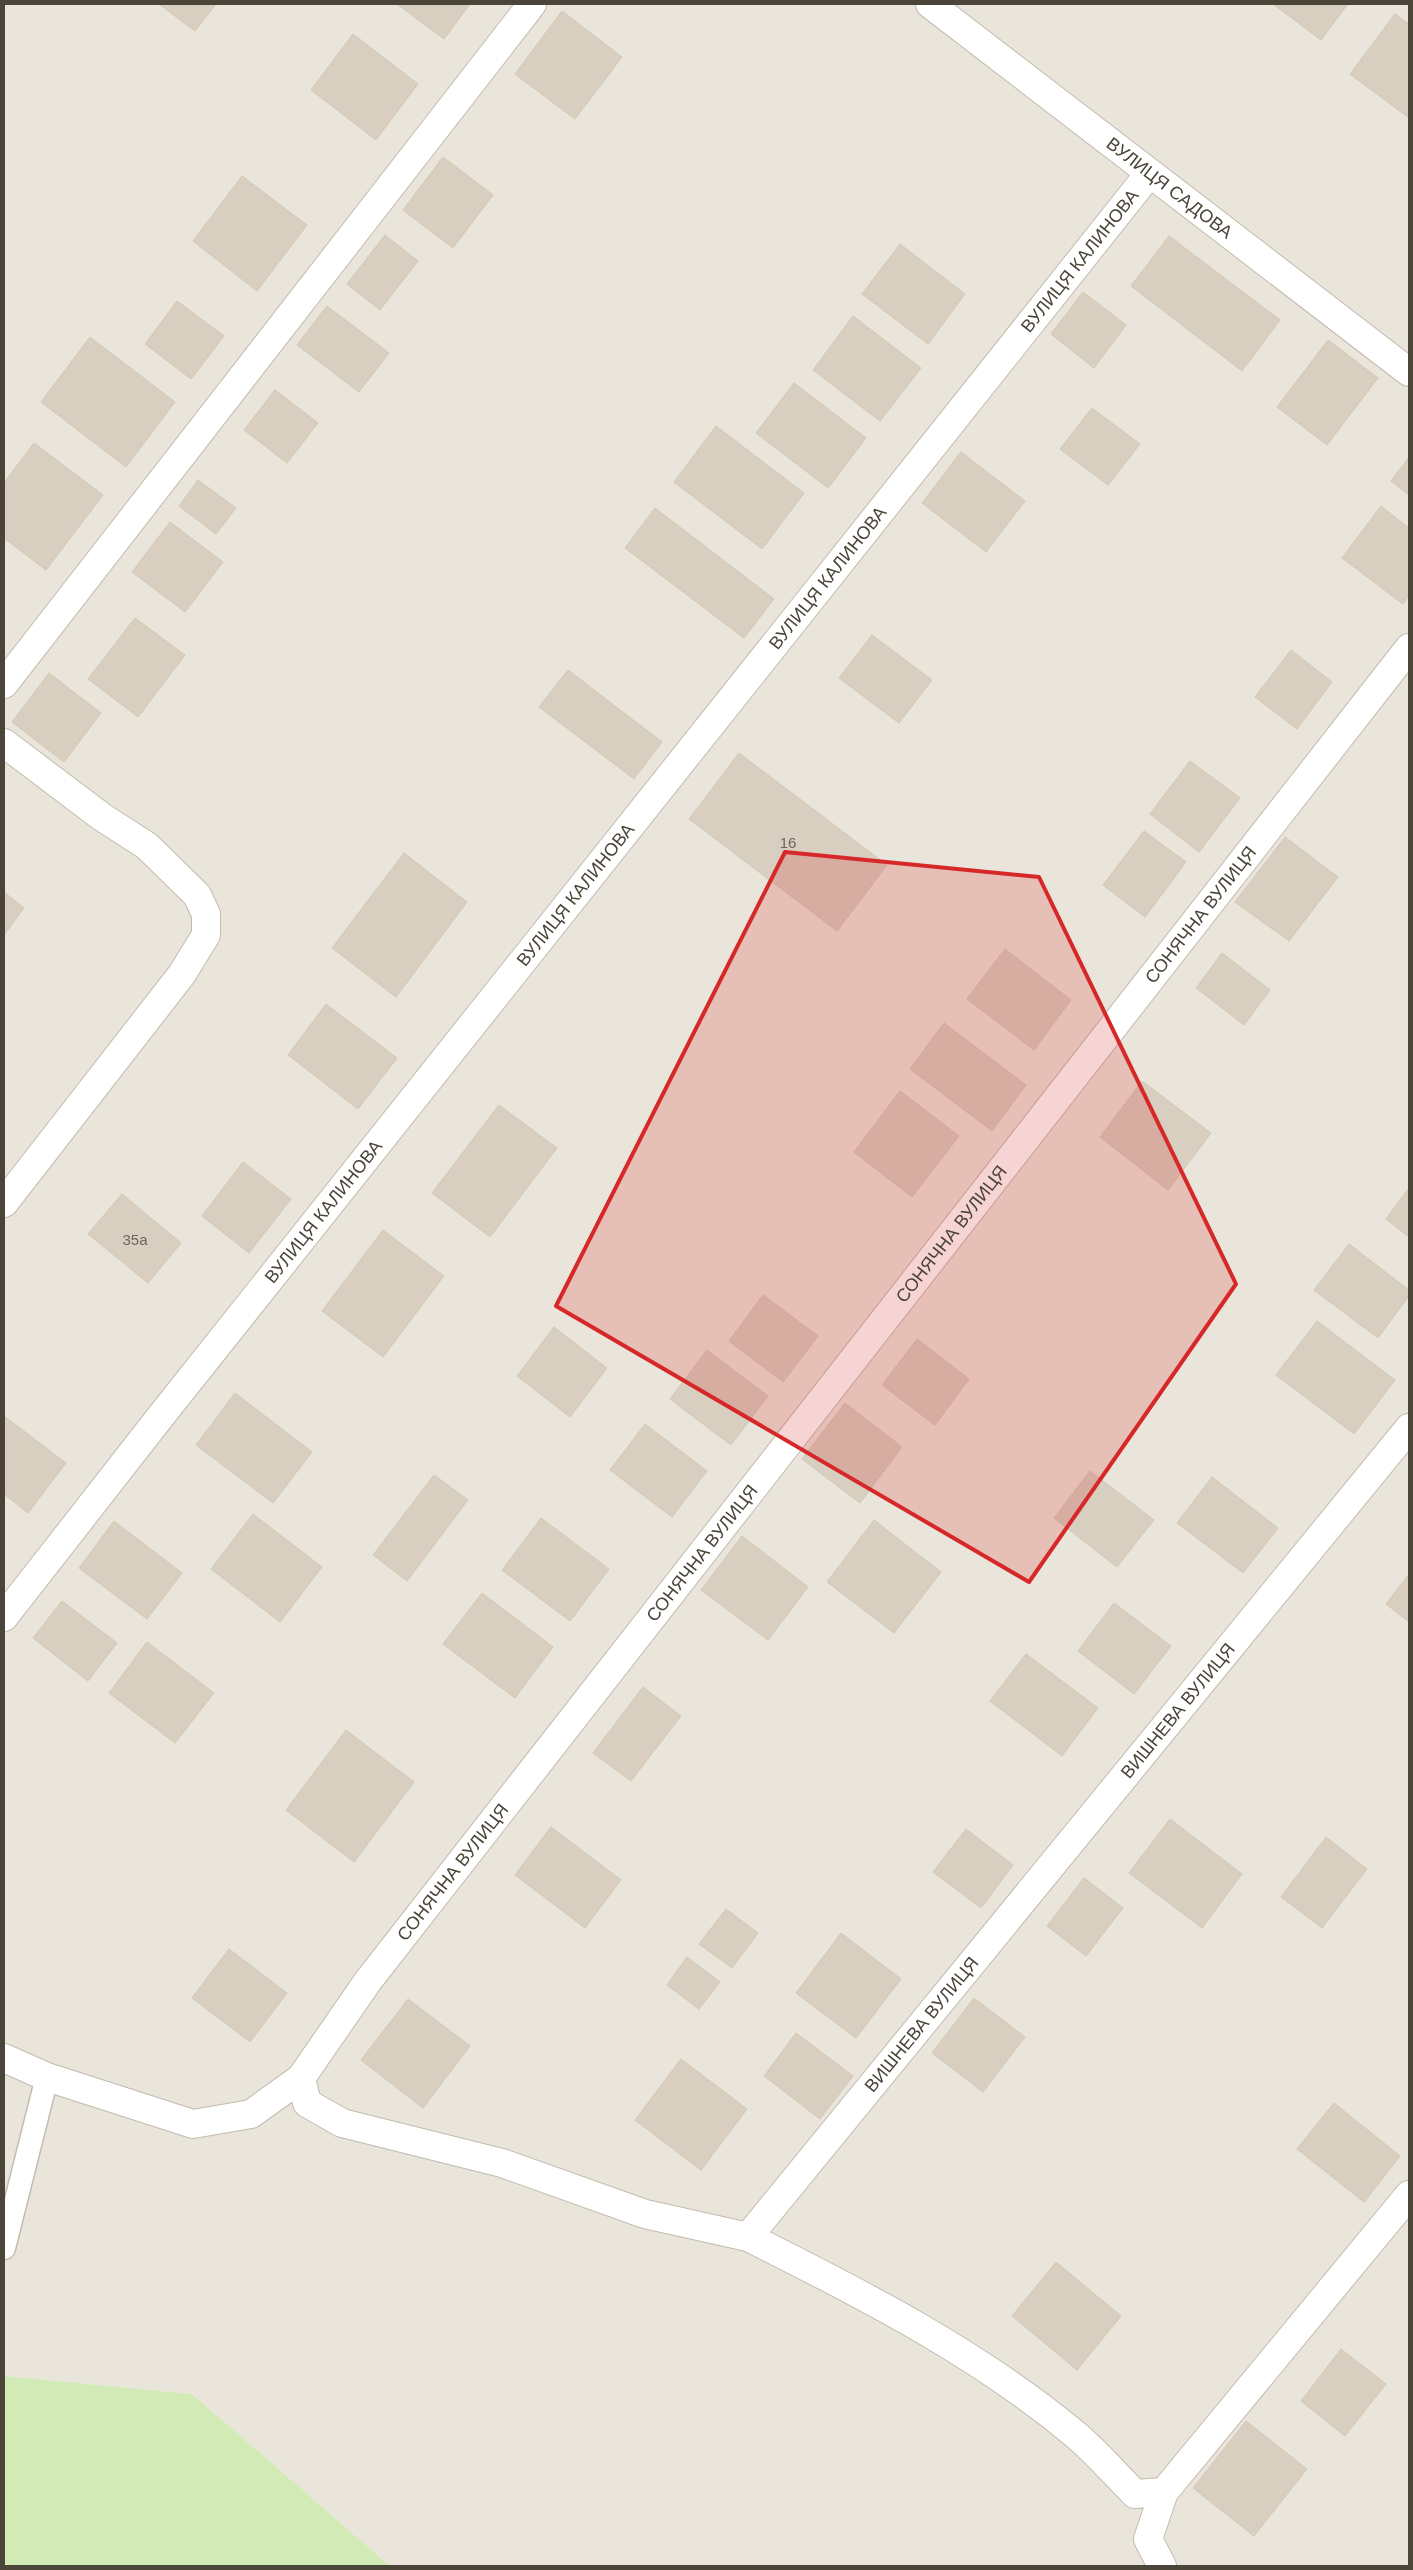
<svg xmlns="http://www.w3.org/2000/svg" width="1413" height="2570" viewBox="0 0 1413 2570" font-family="Arial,sans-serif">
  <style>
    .residential { fill: #eae5da }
    .green { fill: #d2eab5 }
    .building { fill: #d8cfc1; stroke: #d3c7b4 }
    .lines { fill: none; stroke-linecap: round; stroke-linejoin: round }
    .service-casing { stroke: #c2bbae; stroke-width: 25 }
    .minor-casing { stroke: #c2bbae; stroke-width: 30 }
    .service { stroke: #fff; stroke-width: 22 }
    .minor { stroke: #fff; stroke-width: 28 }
    .marked { fill: #d62828; fill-opacity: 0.2; stroke: #d62828; stroke-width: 4; stroke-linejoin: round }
    .labels { text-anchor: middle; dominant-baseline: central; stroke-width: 4; stroke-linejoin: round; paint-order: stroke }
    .number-label { font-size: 15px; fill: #6e675b }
    .street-label { font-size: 18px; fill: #4b4439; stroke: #fff }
  </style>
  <rect width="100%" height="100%" fill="#f6f3ec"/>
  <!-- residential -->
  <path class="residential" d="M4,4H1409V2566H390L192,2394L4,2376Z"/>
  <!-- green -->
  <path class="green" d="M4,2376L192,2394L390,2566H11L4,2564Z"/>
  <!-- building -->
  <path class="building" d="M159,4H216L195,31Z
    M397,4H470L444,39Z
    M1273,4H1348L1321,40Z
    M562,11L622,57L575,119L515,74Z
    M1395,14L1409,24V118L1350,74Z
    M353,34L418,84L376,140L311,90Z
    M443,157L493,195L453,248L403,210Z
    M242,176L307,225L257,291L193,241Z
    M385,235L418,261L380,310L347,284Z
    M1169,236L1280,320L1242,371L1131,286Z
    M900,244L965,294L928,344L862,294Z
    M1083,292L1126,325L1094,368L1051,334Z
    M177,301L224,336L191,379L145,344Z
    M327,306L389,353L359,392L297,345Z
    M853,316L921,368L880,421L813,370Z
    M90,337L175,402L126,467L41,402Z
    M1328,340L1378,378L1327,445L1277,407Z
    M794,383L866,438L828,488L756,433Z
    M275,390L318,423L287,463L244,430Z
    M1092,408L1140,444L1108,485L1060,449Z
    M716,426L804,493L762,549L674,482Z
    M34,443L103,495L46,570L4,538V483Z
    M961,452L1025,501L986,552L922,503Z
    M1409,457V495L1391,481Z
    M198,480L236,508L216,534L179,506Z
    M1381,506L1409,528V595L1403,604L1342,558Z
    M655,508L774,599L744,638L625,548Z
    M170,522L223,562L185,612L132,572Z
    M135,618L185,655L138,717L88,679Z
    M872,635L932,680L899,723L839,678Z
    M1291,650L1332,682L1297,729L1255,697Z
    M568,670L662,742L634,779L539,707Z
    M49,673L101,713L64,762L12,722Z
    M739,753L887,865L837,931L689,819Z
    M1190,761L1240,798L1199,852L1150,814Z
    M1144,831L1186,862L1145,917L1103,885Z
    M1285,837L1338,877L1289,941L1235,902Z
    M404,853L467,902L396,997L332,948Z
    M4,892L24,908L4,935Z
    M1005,949L1071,1000L1034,1050L967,999Z
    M1222,953L1270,990L1244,1025L1196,988Z
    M326,1004L397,1058L358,1109L288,1055Z
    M944,1023L1026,1085L992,1131L910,1069Z
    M1142,1081L1211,1133L1168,1190L1100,1137Z
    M900,1091L959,1136L912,1197L854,1152Z
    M499,1105L557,1148L490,1237L432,1193Z
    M243,1162L291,1199L249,1253L202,1216Z
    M1409,1188V1237L1386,1219Z
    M122,1194L181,1243L148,1283L88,1234Z
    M383,1230L444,1276L383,1357L322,1311Z
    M1349,1244L1409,1290V1296L1378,1338L1314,1290Z
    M763,1295L818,1336L783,1382L729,1341Z
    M1317,1321L1395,1380L1354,1434L1276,1375Z
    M554,1327L607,1368L570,1417L517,1376Z
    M917,1339L969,1379L935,1425L882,1385Z
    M707,1350L768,1396L731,1445L670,1399Z
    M235,1393L312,1452L273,1503L196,1445Z
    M845,1403L902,1447L860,1503L802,1459Z
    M4,1416L66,1463L28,1513L4,1494Z
    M645,1424L707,1471L672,1517L610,1470Z
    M1090,1471L1154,1520L1117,1567L1054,1518Z
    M434,1475L468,1500L407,1581L373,1555Z
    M1212,1477L1278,1528L1243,1573L1177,1523Z
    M253,1514L322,1567L280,1622L211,1569Z
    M541,1518L609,1569L570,1621L502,1570Z
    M874,1520L941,1572L894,1633L827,1582Z
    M114,1521L182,1573L147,1619L79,1568Z
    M742,1536L808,1587L768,1640L701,1590Z
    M1409,1574V1622L1386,1604Z
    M482,1593L553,1647L515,1698L443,1644Z
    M62,1601L117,1643L88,1681L33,1638Z
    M1114,1603L1171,1646L1134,1694L1078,1651Z
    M147,1642L214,1693L175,1743L109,1693Z
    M1026,1654L1098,1708L1062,1756L990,1701Z
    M643,1687L681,1716L631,1781L593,1753Z
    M346,1730L414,1782L354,1862L286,1810Z
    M1170,1819L1242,1874L1202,1928L1129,1873Z
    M551,1827L621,1880L585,1928L515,1875Z
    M966,1829L1013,1865L981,1908L933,1872Z
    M1326,1837L1367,1869L1322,1928L1281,1897Z
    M1084,1878L1123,1908L1086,1956L1047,1926Z
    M726,1909L758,1933L732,1968L699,1944Z
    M841,1933L901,1979L856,2038L796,1993Z
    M229,1949L287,1993L250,2042L192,1998Z
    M687,1957L720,1982L699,2009L667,1985Z
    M974,1998L1025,2037L983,2092L932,2053Z
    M408,1999L470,2046L423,2108L361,2060Z
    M796,2033L853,2076L820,2119L764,2076Z
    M681,2059L747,2109L701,2170L635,2120Z
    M1334,2103L1400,2156L1364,2202L1297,2149Z
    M1056,2262L1121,2316L1077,2370L1012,2316Z
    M1341,2349L1386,2384L1345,2436L1301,2401Z
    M1246,2421L1307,2469L1254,2536L1193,2488Z"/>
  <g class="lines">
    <!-- service casing -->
    <g class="service-casing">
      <path id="service" d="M4,2248L47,2077"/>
    </g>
    <!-- minor casing -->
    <g class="minor-casing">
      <g id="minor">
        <path id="s1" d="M930,4L1409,372"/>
        <path d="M4,684L532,4"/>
        <path d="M4,743L102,817L147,846L197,895L206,914V935L182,974L4,1203"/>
        <path id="s2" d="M4,1617L157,1421L1149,174"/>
        <path d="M4,2058L47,2077L193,2124L251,2114L301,2078"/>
        <path id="s3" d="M748,2237L645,2214L502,2163L342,2123L307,2103L301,2078L368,1981L1409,648"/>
        <path id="s4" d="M1164,2492L1135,2494C1115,2474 1097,2453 1076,2435C978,2353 862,2294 748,2237L1409,1428"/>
        <path d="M1162,2566L1148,2539L1164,2492L1409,2195"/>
      </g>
    </g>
    <!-- service -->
    <use href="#service" class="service"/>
    <!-- minor -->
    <use href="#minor" class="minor"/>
  </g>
  <!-- marked area -->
  <path class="marked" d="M785,852L1039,877L1236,1284L1029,1582L556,1306Z"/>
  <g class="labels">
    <!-- number labels -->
    <g class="number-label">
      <text x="788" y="842">16</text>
      <text x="135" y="1239">35а</text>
    </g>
    <!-- street labels -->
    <g class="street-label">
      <text stroke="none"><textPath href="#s1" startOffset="302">ВУЛИЦЯ САДОВА</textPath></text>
      <text stroke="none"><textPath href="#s2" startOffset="1731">ВУЛИЦЯ КАЛИНОВА</textPath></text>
      <text stroke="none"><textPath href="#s2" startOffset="1326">ВУЛИЦЯ КАЛИНОВА</textPath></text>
      <text stroke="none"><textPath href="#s2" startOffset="921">ВУЛИЦЯ КАЛИНОВА</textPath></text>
      <text stroke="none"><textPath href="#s3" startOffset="1959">СОНЯЧНА ВУЛИЦЯ</textPath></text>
      <text stroke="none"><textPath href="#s2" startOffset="516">ВУЛИЦЯ КАЛИНОВА</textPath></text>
      <text stroke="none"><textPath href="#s3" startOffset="1554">СОНЯЧНА ВУЛИЦЯ</textPath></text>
      <text stroke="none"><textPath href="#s3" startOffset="1149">СОНЯЧНА ВУЛИЦЯ</textPath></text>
      <text stroke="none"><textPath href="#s4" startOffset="1176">ВИШНЕВА ВУЛИЦЯ</textPath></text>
      <text stroke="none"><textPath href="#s3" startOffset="744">СОНЯЧНА ВУЛИЦЯ</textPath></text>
      <text stroke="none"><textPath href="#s4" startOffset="771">ВИШНЕВА ВУЛИЦЯ</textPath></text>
    </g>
  </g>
  <!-- border -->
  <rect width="1413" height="2570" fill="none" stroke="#4b4439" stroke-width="10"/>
</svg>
